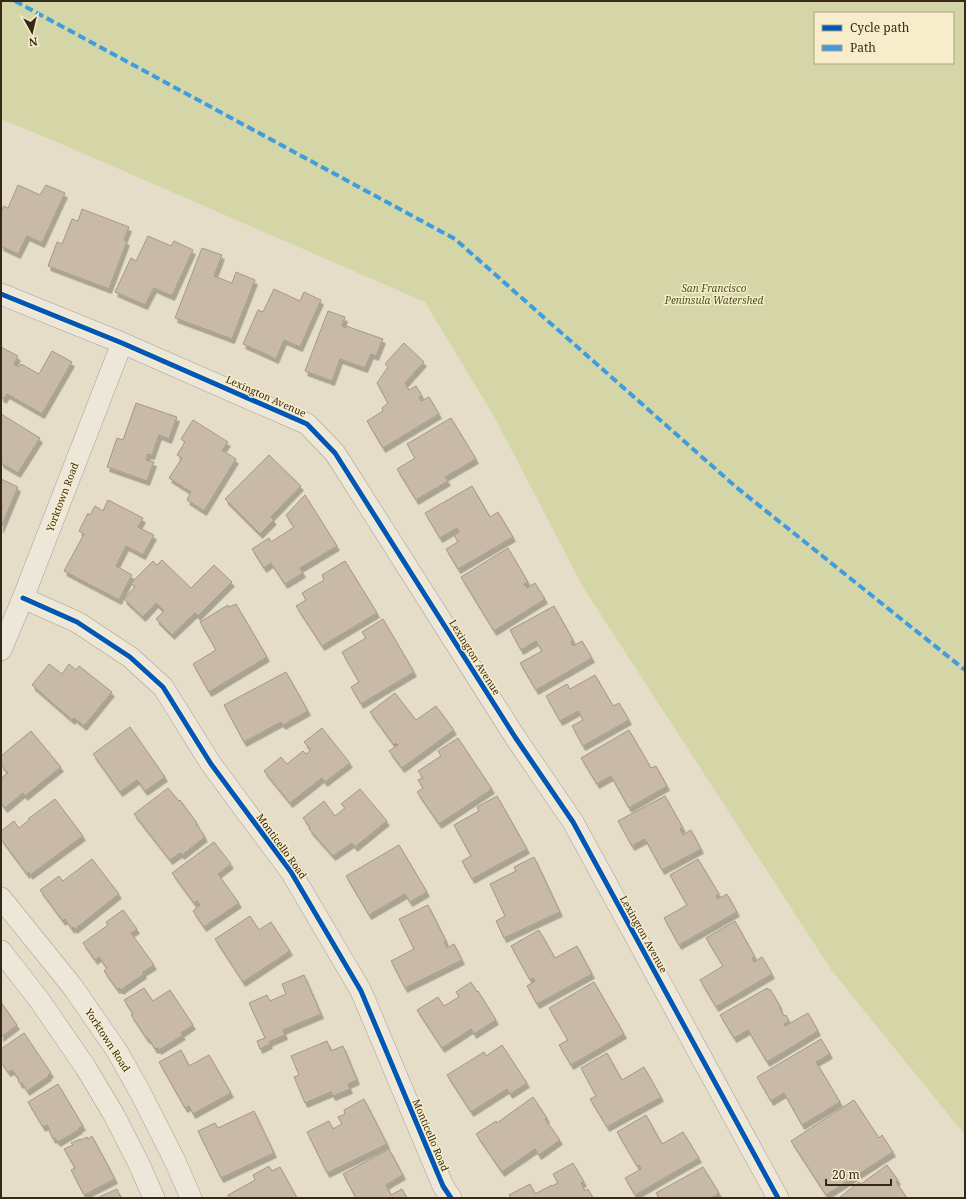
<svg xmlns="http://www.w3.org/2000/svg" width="966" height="1199" viewBox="0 0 966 1199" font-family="'Noto Serif',serif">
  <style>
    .green { fill: #d4d6a7; fill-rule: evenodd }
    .building { fill: #c9baa8; stroke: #a59887; filter: url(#shadow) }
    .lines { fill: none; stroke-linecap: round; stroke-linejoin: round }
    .minor-casing { stroke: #a9a191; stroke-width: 22 }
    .minor { stroke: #ece7d9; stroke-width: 21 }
    .quiet { stroke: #3e9cdf; stroke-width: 4; stroke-dasharray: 8 4; stroke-linecap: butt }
    .cycleway-casing { stroke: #f8edca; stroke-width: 8 }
    .cycleway { stroke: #0057b8; stroke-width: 5 }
    .labels { text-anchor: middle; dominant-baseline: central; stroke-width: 3; stroke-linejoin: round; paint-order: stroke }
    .park-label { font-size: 10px; font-style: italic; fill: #45551e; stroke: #f8edca }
    .street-label { font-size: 10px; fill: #372919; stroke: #f8edca }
  </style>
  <defs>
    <filter id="shadow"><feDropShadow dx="2.5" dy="4.5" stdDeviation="0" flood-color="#0004"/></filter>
  </defs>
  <rect width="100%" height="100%" fill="#e5ddc7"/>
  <!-- green -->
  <path class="green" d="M1,1H965V1135L832,971L583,587L495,418L425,302L57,142L1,119ZM815,13H953V63H815Z"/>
  <!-- building -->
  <path class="building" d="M18,185L40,195L46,185L65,193L42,243L27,236L18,254L1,246V211L4,206L8,208Z
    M82,209L129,227L124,240L127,241L109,289L48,266L57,242L62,244L72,219L78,221Z
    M148,236L171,246L174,241L193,250L172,296L154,288L145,305L115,292L131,258L136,261Z
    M202,248L222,255L214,276L232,283L236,272L255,280L232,339L175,318Z
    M274,289L300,301L304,292L321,300L300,347L284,340L276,359L243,344L258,310L263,312Z
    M328,311L345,317L342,326L346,328V326L383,339L376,356L371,354L365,368L340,359L332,381L305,371Z
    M404,343L424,362L405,383L409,390L416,386L422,396L419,397L421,401L429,397L439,414L383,448L367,421L383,411L382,408L388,403L377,383L388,367L385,364Z
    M1,347L18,356L14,364L19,367L21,364L39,374L52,351L72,362L42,414L7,394L4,399L1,397Z
    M136,403L177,417L169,439L159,435L152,455L148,454L146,460L154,462L147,481L107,467L117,438L123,440Z
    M1,414L40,438L18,473L1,463Z
    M451,418L476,459L445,477L448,481L416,500L397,469L415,458L407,444Z
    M193,420L228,442L222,450L236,459L204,511L187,500L191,492L169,478L182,458L177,455L185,442L181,439Z
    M269,455L301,486L271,517L274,520L260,534L225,499Z
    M1,479L18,487L1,528Z
    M472,486L490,517L498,512L513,537L458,569L446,549L458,542L454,535L459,532L457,528L440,538L425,513Z
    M305,495L337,546L300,568L303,573L285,584L271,563L264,568L252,549L269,538L271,542L294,527L286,515Z
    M108,500L143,518L138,527L154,535L143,555L126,546L116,566L132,575L119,600L64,571L84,534L79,531L88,513L90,515L95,506L103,511Z
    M508,548L528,582L524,584L527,588L535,583L545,599L494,631L461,577Z
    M162,560L191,588L214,565L232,582L198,616L195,613L172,635L156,619L164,611L156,603L143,617L124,599L135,587L131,583L153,561L157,565Z
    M345,561L377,613L322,646L296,606L306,600L302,593L324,580L322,575Z
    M236,604L267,657L209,692L193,664L216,650L200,622L228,605L229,607Z
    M554,606L573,640L571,642L573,646L582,641L592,658L536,690L520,663L542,651L536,641L521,650L510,630Z
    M383,619L414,672L361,704L351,687L359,682L342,652L366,638L362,632Z
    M49,664L62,674L69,664L76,670L79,666L112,692L84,726L74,718L72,720L32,685Z
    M286,672L308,711L283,725L281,722L244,742L224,705Z
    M595,675L613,706L619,703L629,720L583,746L572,726L583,720L578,711L560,721L546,696L567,684L570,689Z
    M395,693L416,720L436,706L454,730L402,768L389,751L398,745L396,743L394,745L370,712Z
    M130,727L165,777L145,791L137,780L120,792L93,754Z
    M322,728L350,763L325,782L322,778L290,803L264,771L281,757L287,764L303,751L306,754L311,750L304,742Z
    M629,730L651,768L656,766L667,786L629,808L611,776L597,784L581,758Z
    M31,731L61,767L25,796L23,793L5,808L1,803V778L8,773L1,765V756Z
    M458,738L492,789L439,824L417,792L423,788L418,780L423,778L418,771L441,756L438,751Z
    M168,788L179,801L180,800L197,823L196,824L204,835L203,836L205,837L182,855L180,853L170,860L134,814Z
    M360,789L387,821L355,847L352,843L333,856L309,829L310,827L303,818L324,801L335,816L345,808L341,804Z
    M497,796L527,849L472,879L462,861L471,856L454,825L479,811L477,807Z
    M665,796L683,828L680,829L683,835L691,830L701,849L662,870L645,839L632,846L618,821Z
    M55,799L83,836L30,875L29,872L27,874L1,839V831L14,821L19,828L29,820L28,819Z
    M214,842L231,864L218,874L239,903L204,927L193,911L200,905L197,901L194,903L172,873Z
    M399,845L427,892L410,902L405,894L369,915L346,876Z
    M534,857L560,912L504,938L496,921L505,916L490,884L516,871L514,867Z
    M92,859L119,894L75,929L73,927L72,929L65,919L63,921L40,890L59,876L63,881Z
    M698,859L719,894L716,896L718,899L727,894L737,912L679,945L664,918L687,905L670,875Z
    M428,905L446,941L444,942L447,948L454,944L462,960L405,988L391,961L414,949L399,919Z
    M123,910L137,929L131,933L154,965L143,972L144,974L121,990L119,988L117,989L104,971L107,968L99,957L95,960L83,943L108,925L106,922Z
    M250,916L259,930L271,922L290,951L243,982L215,939Z
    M735,921L755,957L752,958L754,962L762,957L772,974L716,1007L700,980L723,966L706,938Z
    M539,930L555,958L577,946L592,974L537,1004L527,986L535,981L533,978L530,980L511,946Z
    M304,975L321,1014L283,1030L285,1035L269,1042L270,1044L260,1049L257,1041L265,1038L249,1003L267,995L270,1001L286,994L282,984Z
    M471,982L477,992L478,991L496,1020L474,1034L471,1029L442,1048L417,1010L438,997L444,1006L459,997L456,992Z
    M594,982L624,1034L571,1065L559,1045L568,1040L549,1008Z
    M144,988L153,1001L170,990L193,1025L181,1033L183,1035L159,1050L158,1048L155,1049L149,1039H147L131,1015L133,1014L124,1000Z
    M767,988L768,990L770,989L780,1006L779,1007L784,1016L786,1015L789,1021L784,1024L785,1026L808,1013L818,1031L767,1062L748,1030L734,1038L720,1015Z
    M1,1002L17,1025L1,1037Z
    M24,1033L51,1073L48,1075L49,1076L27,1091L22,1083L20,1084L18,1080L19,1079L12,1070L8,1072L1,1062V1049Z
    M821,1039L830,1054L816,1062L840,1102L802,1125L784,1093L771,1101L757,1077Z
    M327,1041L331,1051L343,1046L357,1080L348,1084L350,1089L333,1096L331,1092L305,1103L294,1077L299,1075L291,1056Z
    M502,1045L527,1083L510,1094L507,1089L471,1112L447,1075L484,1052L486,1056Z
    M181,1050L189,1066L209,1055L231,1093L193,1114L189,1106L185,1108L159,1062Z
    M607,1053L622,1080L644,1067L661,1097L607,1127L590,1099L596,1096L581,1068Z
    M58,1084L83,1126L79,1128L80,1129L58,1142L55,1138L53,1139L49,1131L50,1130L47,1125L43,1127L28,1102Z
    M533,1097L547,1118L545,1119L560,1140L539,1155L535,1149L502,1172L476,1134L496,1121L497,1123Z
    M364,1099L387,1144L327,1173L307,1132L329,1121L333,1129L342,1124L338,1117L345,1114L344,1110Z
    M854,1100L879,1138L882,1135L893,1152L826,1195L791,1141Z
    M254,1111L274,1153L221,1178L198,1131L215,1123L218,1128Z
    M646,1115L662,1144L683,1132L699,1158L635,1195L625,1178L641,1169L639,1165L637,1166L617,1132Z
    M92,1136L115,1179L84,1195L71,1170L75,1168L64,1149L73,1145L71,1143L81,1139V1140L87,1137L88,1139Z
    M389,1149L403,1175L386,1185L391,1195L402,1189L407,1198H356L343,1174Z
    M573,1163L584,1182L581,1183L585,1191L588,1189L593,1198H511L509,1195L530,1184L535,1194L552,1185V1186L558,1183L553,1174Z
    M887,1165L898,1180L896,1182L907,1198H839L859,1182L861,1184Z
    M269,1166L272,1171L280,1167L297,1198H229L228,1195L255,1180L253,1175Z
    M703,1167L719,1193L711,1198H659L656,1193Z
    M117,1189L121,1198H97Z"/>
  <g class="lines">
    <!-- minor casing -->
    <g class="minor-casing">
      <path id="minor" d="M1,294L122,343L307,424L335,453L515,737L573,822L778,1198
        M23,598L77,622L130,657L163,687L211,764L291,872L361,991L443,1186L451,1198
        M1,650L23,598L122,343
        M1,898L72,986L117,1051L140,1092L175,1161L191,1198
        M1,951L40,1001L86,1068L114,1115L139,1164L154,1198"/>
    </g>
    <!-- minor -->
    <use href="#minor" class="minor"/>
    <!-- quiet -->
    <path class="quiet" d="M15,1L455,239L736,487L965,670"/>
    <!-- cycleway casing -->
    <g class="cycleway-casing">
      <path id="cycleway" d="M1,294L122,343L307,424L335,453L515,737L573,822L778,1198
        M23,598L77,622L130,657L163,687L211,764L291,872L361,991L443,1186L451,1198"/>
    </g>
    <!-- cycleway -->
    <use href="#cycleway" class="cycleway"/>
  </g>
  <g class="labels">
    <!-- park labels -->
    <g class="park-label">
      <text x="714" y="288">San Francisco<tspan x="714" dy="12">Peninsula Watershed</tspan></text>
    </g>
    <!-- street labels -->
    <g class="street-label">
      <text transform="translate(266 396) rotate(24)">Lexington Avenue</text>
      <text transform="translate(62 497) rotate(-69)">Yorktown Road</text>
      <text transform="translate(475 657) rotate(58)">Lexington Avenue</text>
      <text transform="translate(282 846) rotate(54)">Monticello Road</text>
      <text transform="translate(644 934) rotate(61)">Lexington Avenue</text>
      <text transform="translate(108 1040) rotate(57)">Yorktown Road</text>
      <text transform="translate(431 1135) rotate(67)">Monticello Road</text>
    </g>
  </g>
  <!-- border -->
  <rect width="966" height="1199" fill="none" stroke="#372919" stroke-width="4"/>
  <!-- legend -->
  <rect x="814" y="12" width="140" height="52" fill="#f8edca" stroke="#ab9f83"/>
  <rect x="822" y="25" width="20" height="6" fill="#0057b8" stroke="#ab9f83"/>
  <text x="850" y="32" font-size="12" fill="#372919">Cycle path</text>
  <rect x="822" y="45" width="20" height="6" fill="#3e9cdf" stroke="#ab9f83"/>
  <text x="850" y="52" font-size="12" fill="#372919">Path</text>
  <!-- north arrow -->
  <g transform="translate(32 32) rotate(172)" stroke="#f8edca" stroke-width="3" paint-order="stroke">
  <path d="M0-3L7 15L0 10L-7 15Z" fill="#372919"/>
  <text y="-6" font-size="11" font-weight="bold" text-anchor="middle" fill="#372919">N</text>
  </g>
  <!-- scale -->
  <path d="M826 1179v6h65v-6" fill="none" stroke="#372919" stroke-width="2"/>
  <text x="832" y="1179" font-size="12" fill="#372919" stroke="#f8edca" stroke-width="3" paint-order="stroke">20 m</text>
</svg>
